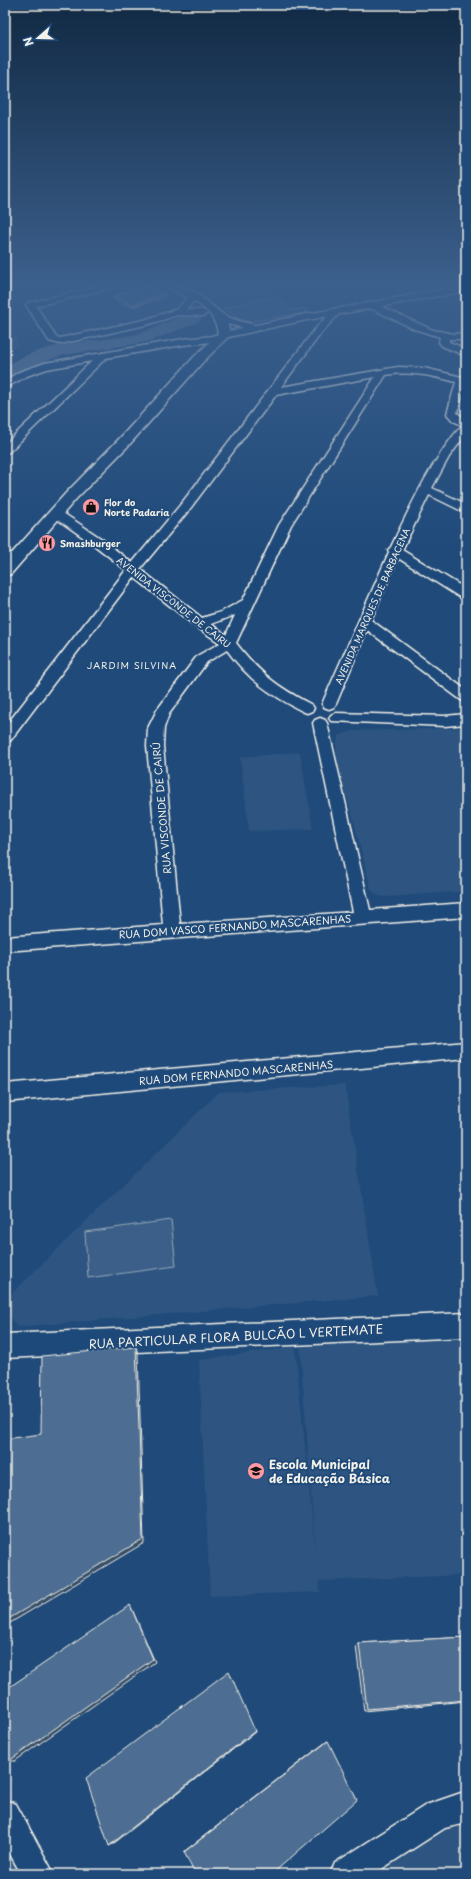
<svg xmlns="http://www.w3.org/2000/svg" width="471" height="1879" viewBox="0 0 471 1879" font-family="'Playpen Sans',sans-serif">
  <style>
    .built { fill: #2d5581 }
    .green { fill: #3a5f88; stroke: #97a8b8 }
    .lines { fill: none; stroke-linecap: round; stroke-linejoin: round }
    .river { fill: #627e9d; fill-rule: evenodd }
    .minor-casing { stroke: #f4f1e8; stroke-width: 3 }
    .tertiary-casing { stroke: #f4f1e8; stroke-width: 3 }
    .secondary-casing { stroke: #f4f1e8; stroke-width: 3 }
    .minor { fill: #1f4a7a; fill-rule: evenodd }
    .tertiary { fill: #1f4a7a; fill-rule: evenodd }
    .secondary { fill: #1f4a7a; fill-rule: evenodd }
    .wall { fill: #425f7e; stroke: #f4f1e8 }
    .shaded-wall { fill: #364d66; stroke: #f4f1e8 }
    .building { fill: #4d6e92; stroke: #f4f1e8 }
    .labels { text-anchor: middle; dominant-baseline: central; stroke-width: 4; stroke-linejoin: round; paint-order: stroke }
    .far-poi-label { font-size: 9px; font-weight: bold; fill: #f4f1e8; stroke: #1f4a7a; text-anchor: start }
    .far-street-label { font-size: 9px; fill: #f4f1e8; stroke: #1f4a7a }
    .far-neighbourhood-label { font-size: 9px; letter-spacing: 1px; fill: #f4f1e8; stroke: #1f4a7a }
    .street-label { font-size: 10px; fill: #f4f1e8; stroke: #1f4a7a }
    .near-street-label { font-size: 12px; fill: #f4f1e8; stroke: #1f4a7a }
    .near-poi-label { font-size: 12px; font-weight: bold; fill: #f4f1e8; stroke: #1f4a7a; text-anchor: start }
  </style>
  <rect width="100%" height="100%" fill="#1f4a7a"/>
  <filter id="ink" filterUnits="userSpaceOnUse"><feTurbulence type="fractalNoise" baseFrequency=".025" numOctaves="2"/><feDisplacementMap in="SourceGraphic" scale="8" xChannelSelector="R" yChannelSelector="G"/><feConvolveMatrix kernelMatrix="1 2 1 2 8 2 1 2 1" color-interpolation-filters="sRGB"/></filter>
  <g filter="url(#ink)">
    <!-- built -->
    <path class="built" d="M114,286H156L171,296L175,305L170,309L147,318L132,320L128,324L57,337L33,305Z
      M186,286H263L276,295L221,307Z
      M5,315L13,325L19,347L5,349Z
      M466,728V891L389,897L378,896L371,890L352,814L340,776L336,758L337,742L340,735L352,731Z
      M300,752L313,829L249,831L240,757Z
      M345,1085L378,1296L17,1327L5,1310V1300L219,1092Z
      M466,1336V1575L319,1581L320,1592L210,1596L199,1360L295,1347L316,1557L300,1347Z
      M460,1820L466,1821V1874H367L412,1842Z"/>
    <!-- green -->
    <path class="green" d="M276,296L292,310L304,308L310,312L248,322L239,319L223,308Z
      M171,1220L176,1266L88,1278L85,1232Z
      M5,1845L23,1874H5Z"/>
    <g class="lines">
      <!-- river -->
      <path class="river" d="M194,312L200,313L202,317L200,321L148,342L64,355L28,367L11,379L5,380V367C43,340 93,343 137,334C157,329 174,317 194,312Z"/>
      <!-- minor casing -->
      <g class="minor-casing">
        <path id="minor" d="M99,286H112L111,288L36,306L56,337L60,338L144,320L177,309L186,299L189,298L194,301L186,310H203L208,313L203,316L178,315L146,325L60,344L49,341L26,305L28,303Z
          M371,302L433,330L454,334L466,333V339H449V342L466,349V356L442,346L439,342L440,337L414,329L368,307L366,305Z
          M337,308L342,311L340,313L322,332L281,387L398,367L424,368L466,378V384L457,413L466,419V434L449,457L432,488L466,504V513L429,495L402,550L466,589V599L461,598L398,558L371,620L466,690V702L461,700L367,630L336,704L334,707L329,709L324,707L322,704L389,552L388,550L391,547C411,505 431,461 462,425L453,421L447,414L456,382C433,376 411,371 386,375L291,525L236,643C260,674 278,687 312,705L314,708L312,711L307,713L302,711C269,694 249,680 227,650L207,662L169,714L164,728L163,746L180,924L353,912L313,723L315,720L320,718L325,720L327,723L370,910L466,903V917L5,951V937L163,925L147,746L148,728L157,710L197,656L220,643L195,626L134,577L10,741L5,742V727L126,570L94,545L50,514L56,510L60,511L102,539L132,563L181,504L316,328L334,309ZM375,377L279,525L243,600L221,612L202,618L140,569L189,510L276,395ZM235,615L226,635L211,624Z
          M224,332L229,335L227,337L213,342L183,345L106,358L9,452L5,453V444L92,361L47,369L27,376L5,388V381L19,372L45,363L183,339L212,336Z
          M5,552L19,555L21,558L19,561L15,562L5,560Z
          M336,713L445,716L466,714V724L445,726L331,721L329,718L331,715Z
          M466,1042V1058L5,1102V1084Z
          M466,1313V1337L5,1358V1334Z
          M461,1793H466V1823L445,1828L374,1874H330L335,1863L426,1805Z
          M5,1800L16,1804L54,1874H21L5,1845Z"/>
      </g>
      <!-- tertiary casing -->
      <g class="tertiary-casing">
        <path id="tertiary" d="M461,286H466V291L302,321L224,338L218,335L224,332L302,315Z"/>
      </g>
      <!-- secondary casing -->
      <g class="secondary-casing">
        <path id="secondary" d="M168,286C189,283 205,300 221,313C231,320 247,323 259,326L261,328L255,331L228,324L230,335L202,363L129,445L76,499L11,574L5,576V561L66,493L119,439L194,357L218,334C216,313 199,303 181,294C176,292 171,290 168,286Z"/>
      </g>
      <!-- minor -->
      <use href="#minor" class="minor"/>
      <!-- tertiary -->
      <use href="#tertiary" class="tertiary"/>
      <!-- secondary -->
      <use href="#secondary" class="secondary"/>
    </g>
    <!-- wall -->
    <path class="wall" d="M164,294V297L132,307L114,299V296Z
      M466,1637V1701L364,1711L356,1646L359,1643Z
      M328,1741L184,1852L186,1850L326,1742Z"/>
    <!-- shaded-wall -->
    <path class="shaded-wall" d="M164,294V297L132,307V305Z
      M136,1347L138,1354L144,1543L5,1626V1621Z
      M130,1605L132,1609L155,1662L15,1761H9Z
      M255,1731V1732L113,1844L109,1846Z"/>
    <!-- building -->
    <path class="building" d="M146,286L164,294L132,305L114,296Z
      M136,1347L143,1539L5,1621V1439L41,1434L42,1356Z
      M130,1605L153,1659L9,1761L5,1751V1690Z
      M466,1637V1700L367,1709L359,1643Z
      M229,1671L255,1731L109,1846L86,1778Z
      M328,1741L357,1800L272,1874H195L184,1852Z"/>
  </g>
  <!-- sky -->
  <linearGradient id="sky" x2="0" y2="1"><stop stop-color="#112943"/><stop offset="0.52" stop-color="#3c608d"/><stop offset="1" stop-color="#3c608d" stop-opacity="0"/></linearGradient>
  <rect width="471" height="549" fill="url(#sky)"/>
  <!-- icons -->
  <defs>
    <g id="shop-disc" transform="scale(0.9)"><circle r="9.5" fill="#ff9aa2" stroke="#1f4a7a"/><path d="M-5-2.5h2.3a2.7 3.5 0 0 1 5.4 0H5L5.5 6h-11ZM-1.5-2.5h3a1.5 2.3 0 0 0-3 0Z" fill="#111"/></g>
    <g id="restaurant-disc" transform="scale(0.9)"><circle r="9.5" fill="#ff9aa2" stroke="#1f4a7a"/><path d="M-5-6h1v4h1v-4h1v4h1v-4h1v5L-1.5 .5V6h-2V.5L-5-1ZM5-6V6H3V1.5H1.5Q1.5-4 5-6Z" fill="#111"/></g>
    <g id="school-disc" transform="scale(0.9)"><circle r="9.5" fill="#ff9aa2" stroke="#1f4a7a"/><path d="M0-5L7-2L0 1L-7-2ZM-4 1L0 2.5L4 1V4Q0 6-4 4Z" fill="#111"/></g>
  </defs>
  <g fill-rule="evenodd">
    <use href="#shop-disc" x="91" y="507"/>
    <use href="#restaurant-disc" x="47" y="543"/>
    <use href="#school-disc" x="256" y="1471"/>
  </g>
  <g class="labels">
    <!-- far-poi labels -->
    <g class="far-poi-label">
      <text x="104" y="502">Flor do<tspan x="104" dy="10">Norte Padaria</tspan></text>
      <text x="60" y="543">Smashburger</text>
    </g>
    <!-- far-street labels -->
    <g class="far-street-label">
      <text transform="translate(174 602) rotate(38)">AVENIDA VISCONDE DE CAIRU</text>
      <text transform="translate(372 606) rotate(-66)">AVENIDA MARQUES DE BARBACENA</text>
    </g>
    <!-- far-neighbourhood labels -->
    <g class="far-neighbourhood-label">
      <text x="132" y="665">JARDIM SILVINA</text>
    </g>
    <!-- street labels -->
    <g class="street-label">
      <text transform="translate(161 808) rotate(-95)">RUA VISCONDE DE CAIRÚ</text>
      <text transform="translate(235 926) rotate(-4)">RUA DOM VASCO FERNANDO MASCARENHAS</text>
      <text transform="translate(236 1072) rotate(-5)">RUA DOM FERNANDO MASCARENHAS</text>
    </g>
    <!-- near-street labels -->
    <g class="near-street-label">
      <text transform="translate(236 1336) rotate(-3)">RUA PARTICULAR FLORA BULCÃO L VERTEMATE</text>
    </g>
    <!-- near-poi labels -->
    <g class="near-poi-label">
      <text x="269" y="1464">Escola Municipal<tspan x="269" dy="14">de Educação Básica</tspan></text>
    </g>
  </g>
  <!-- margin -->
  <rect width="471" height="1879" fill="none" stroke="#1f4a7a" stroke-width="20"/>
  <rect x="10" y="10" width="451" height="1859" fill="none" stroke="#f4f1e8" stroke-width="1.5" filter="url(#ink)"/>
  <!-- north arrow -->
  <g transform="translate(38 38) rotate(250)" stroke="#1f4a7a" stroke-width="3" paint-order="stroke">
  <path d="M0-3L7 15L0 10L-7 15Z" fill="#f4f1e8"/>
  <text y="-6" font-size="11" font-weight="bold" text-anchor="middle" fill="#f4f1e8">N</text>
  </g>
</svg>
